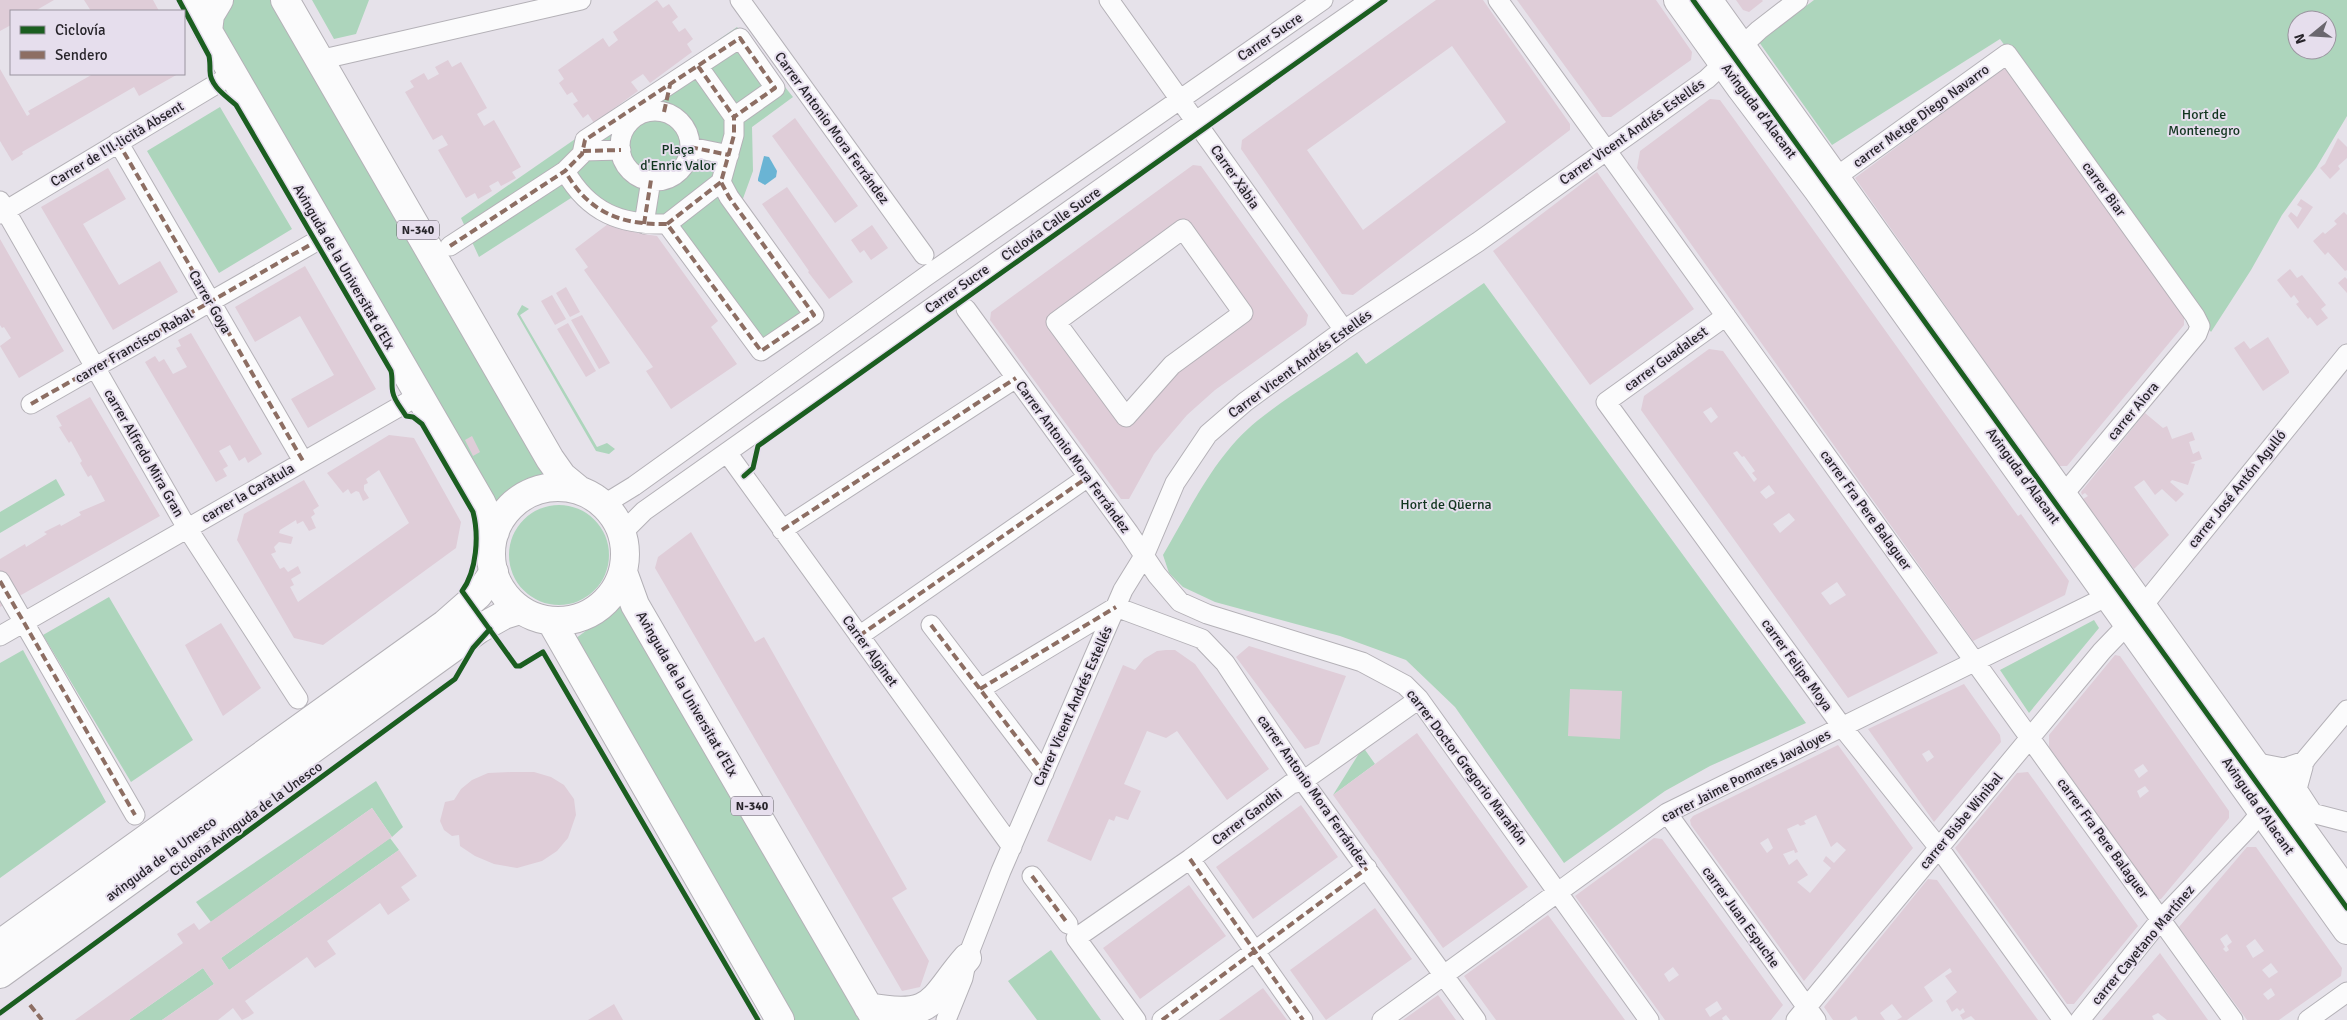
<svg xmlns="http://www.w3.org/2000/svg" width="2347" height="1020" viewBox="0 0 2347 1020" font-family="Signika,sans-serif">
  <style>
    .green { fill: #add5bc; fill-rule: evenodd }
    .water { fill: #6ab4d4 }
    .building { fill: #dfcdd8; fill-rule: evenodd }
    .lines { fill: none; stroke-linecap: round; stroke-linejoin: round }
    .street-casing { stroke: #b4b1b7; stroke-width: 21 }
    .secondary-casing { stroke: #b4b1b7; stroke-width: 30 }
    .highway-casing { stroke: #b4b1b7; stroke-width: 30 }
    .street { stroke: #fbfbfc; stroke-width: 19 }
    .secondary { stroke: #fbfbfc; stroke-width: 28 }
    .highway { stroke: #fbfbfc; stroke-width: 28 }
    .quiet { stroke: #8d6e63; stroke-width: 4; stroke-dasharray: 8 4; stroke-linecap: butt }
    .cycleway-casing { stroke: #e6deed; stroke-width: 8 }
    .cycleway { stroke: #1b5e20; stroke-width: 5 }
    .labels { text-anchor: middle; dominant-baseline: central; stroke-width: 4; stroke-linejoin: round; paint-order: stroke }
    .shield { fill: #e6deed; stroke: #615c65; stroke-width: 1 }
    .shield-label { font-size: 12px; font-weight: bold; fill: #28252b }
    .street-label { font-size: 14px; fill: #28252b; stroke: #e6deed }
    .park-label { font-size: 14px; fill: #11341f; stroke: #e6deed }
  </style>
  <rect width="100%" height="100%" fill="#e6e2ea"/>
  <!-- green -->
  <path class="green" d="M232,0H276L552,471L520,483L495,506L217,30Z
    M312,0H369L356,34L334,39Z
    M1814,0H2347V116L2316,168L2282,215L2251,270L2211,332L2000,39L1832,145L1759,42ZM2297,20H2327V50H2297Z
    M737,27L793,97L752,127L753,171L741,204L819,316L763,358L665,229L601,220L571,198L479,257L461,218Z
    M220,107L292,229L219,273L147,151Z
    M1484,283L1806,723L1710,766L1665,791L1564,863L1455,707L1406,660L1340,636L1215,602L1183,587L1169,573L1163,555C1190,509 1215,455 1257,421C1288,396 1324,375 1357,352L1366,364Z
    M522,305L529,309L520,315L597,447L607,443L615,449L609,454L596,451L517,314Z
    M56,479L65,495L0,533V512Z
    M509 555a50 50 0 1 1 100 0a50 50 0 1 1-100 0Z
    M109,597L193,740L131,782L43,635Z
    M621,605L863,1020H783L564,647Z
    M2094,620L2099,628L2029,713L2000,670Z
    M23,650L106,802L0,878V663Z
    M1363,747L1375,764L1333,795Z
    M376,781L403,827L392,837L372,808L211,922L196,902Z
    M390,838L399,850L229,970L221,958Z
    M1051,950L1101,1020H1037L1008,981Z
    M203,968L214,984L162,1020H129Z"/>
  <!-- water -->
  <path class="water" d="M764,156L769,157L777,171L776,177L765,185L758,181V179Z"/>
  <!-- building -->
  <path class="building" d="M0,0H54L35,11H11V25L0,31Z
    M84,0H153L159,11H91Z
    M657,0L663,8L669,4L678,17L672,22L679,32L685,28L693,39L687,44L692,52L650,83L643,74L631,82L638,91L594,123L588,114L583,118L573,104L578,101L572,92L567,95L559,83L564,79L558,70L603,38L609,47L618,40L613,32Z
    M1436,0H1483L1570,124V130L1353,295L1342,294L1241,149L1242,140ZM1452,46L1506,122L1363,230L1307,150Z
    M1517,0H1656L1692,52L1691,60L1611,117H1602Z
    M1736,0H1762L1763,1L1749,12L1743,10Z
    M448,60L452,67L461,62L487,108L477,114L484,126L494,120L521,167L512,172L516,178L501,186L498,181L489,186L492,191L478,199L475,193L466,198L438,150L448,145L442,135L433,140L405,92L414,87L410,81L424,73L428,80L439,74L435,67Z
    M2004,67L2184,317V325L2067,466H2059L1855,178Z
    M0,69L27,116L30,114L28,111L93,74H178L139,96L134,87L22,152L23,154L12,161L0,141Z
    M1710,99L1720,100L1736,122L2018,516L2021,514L2069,581L2065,595L1973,641L1637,168L1640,151Z
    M795,118L858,206L835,223L772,136Z
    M2338,138L2347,147V158L2338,166L2340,169L2330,179L2320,168L2325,164Z
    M1193,165L1201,166L1308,315L1306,325L1215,390L1187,415L1154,454L1129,499H1121L990,320L991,312ZM1183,229L1243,313L1126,417L1056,322Z
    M108,168L126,199L83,224L119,285L160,261L178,292L113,330L41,207Z
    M1597,172L1694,309L1590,385L1493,251Z
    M787,187L853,282L829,299L808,272L809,271L762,204Z
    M2301,199L2313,207L2298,229L2288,216L2291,212L2297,217L2302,208L2297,205Z
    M2344,212L2347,215V270L2345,271L2328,252L2325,255L2313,241L2323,232L2325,234L2337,224L2334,221Z
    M608,224L637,233L657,236L718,321L711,327L737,364L671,409L646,371L653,367L584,270L588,267L575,249Z
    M872,225L888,248L871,260L864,250L860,253L851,240Z
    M0,239L64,351L19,378L0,346L11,338L4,327L2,328L0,325Z
    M305,266L376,389L308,428L291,399L334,375L300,316L255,342L235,307Z
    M2290,269L2297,278L2302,275L2326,305L2321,309L2328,318L2317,326L2310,317L2308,319L2296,304L2299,302L2294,295L2291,298L2277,280Z
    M2345,277L2347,279V293L2338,283Z
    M566,287L580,312L570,317L556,293Z
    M552,295L566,319L555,325L541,301Z
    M582,315L610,363L599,369L571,320Z
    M568,323L596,371L586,377L557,329Z
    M191,333L262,454L248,463L245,457L239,461L230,445L219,451L228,466L223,469L227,476L216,482L145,362L155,356L159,362L164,359L173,374L187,367L176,348L181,346L178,340Z
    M2268,337L2289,371V373L2263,391L2234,348L2244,341L2250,349Z
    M1709,349L1723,351L1938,653L1848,698L1641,410L1644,396ZM1711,407L1718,417L1711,423L1703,412ZM1737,451L1742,457L1744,456L1755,471L1752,473L1757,479L1754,482L1733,453ZM1769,485L1775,493L1766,499L1760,492ZM1789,513L1795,520L1780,533L1773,524ZM1837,582L1846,595L1830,605L1821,593Z
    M90,397L160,516L0,607V559L25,544L26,547L47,534L44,532L60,524L61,526L81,515L79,512L105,501L91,475L88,477L80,463L82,461L71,441L69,443L59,427L62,426L56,416Z
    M2145,413L2163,428L2167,426L2172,439L2192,432L2195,440L2189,442L2193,454L2199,451L2202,459L2190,463L2195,464L2188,485L2172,480L2170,482L2184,494L2176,502L2162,489L2155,495L2144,480L2134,487L2169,535L2134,569L2083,499L2088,496L2085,493L2082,495L2081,492Z
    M389,435L414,438L461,522L456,548L323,645L294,638L237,540L244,514L304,480L319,506L313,510L315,514L311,517L316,528L309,531L303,521L297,524L296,520L280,530L279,533L293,537L291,544L279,542L274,547L276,552L271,554L280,569L284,567L288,572L298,566L301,573L291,579L294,585L290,587L298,602L409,523L379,470L366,479L368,483L364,485V490L369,498L363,501L359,492L356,491L351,494L348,489L343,493L327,473Z
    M472,436L480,452L473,456L465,440Z
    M691,532L755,642L764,637L907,889L892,898L929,961L920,987L902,991L655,568L658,557Z
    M221,623L261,688L223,716L185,645Z
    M1249,646L1346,676L1319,744L1305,749L1236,657Z
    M1166,650H1175L1195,664L1269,769L1227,800L1177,731L1166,738L1147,731L1124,784L1141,791L1128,820L1116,816L1114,821L1109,819L1091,861L1047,841L1123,665L1135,670L1144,659L1157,651Z
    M2115,655L2120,656L2229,811V818L2161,899H2158L2049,747V735ZM2143,764L2148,771L2139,778L2134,770ZM2145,786L2149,791L2140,798L2137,791Z
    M1964,684L2000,735L2001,742L1934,822L1868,729ZM1929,750L1934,757L1927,762L1922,754Z
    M1570,689L1622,691L1620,739L1568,736Z
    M1417,733L1528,887L1443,948L1333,795Z
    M1838,745L1913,848L1804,981L1691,825L1690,820L1693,816ZM1816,815L1831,847L1837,842L1846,850L1834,863L1826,856L1823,861L1831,868L1810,893L1797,882L1808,875L1797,859L1789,865L1783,854L1794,850L1795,853L1798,852L1787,829L1798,824L1800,826L1806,824L1804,821ZM1768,838L1773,848L1767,853L1760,843Z
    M511,772H534L551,777L564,785L574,799L576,815L568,838L557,851L542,861L517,868L494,864L475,856L460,846L459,835L452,836L444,830L440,821L445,802L454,800L461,789L472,780L488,773Z
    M2028,772L2138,926L2074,1004H2067L1955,848L2017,773Z
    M1301,805L1338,857L1253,919L1216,867Z
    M372,808L392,837L221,958L229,970L399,850L417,876L401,887L410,900L388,915L380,903L327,941L336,954L315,968L307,957L245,1001L254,1013L248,1017L242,1020L233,1008L218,1020H162L214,984L203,968L129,1020H75L183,943L177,934L194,923L199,930Z
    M1654,838L1662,839L1783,1005L1771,1020H1730L1726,1015L1722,1018L1723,1020H1665L1575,896ZM1673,967L1679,975L1669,982L1664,974ZM1717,1001L1722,1009L1710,1017L1705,1009Z
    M2247,847H2256L2342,968L2341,976L2279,1020H2247L2179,927ZM2227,934L2232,942L2227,946L2229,950L2226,952L2223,949L2225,947L2220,939ZM2255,939L2264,951L2253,958L2246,946ZM2271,963L2278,972L2269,978L2262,970ZM2271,988L2275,995L2268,1000L2263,994Z
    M1928,879L1937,880L2038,1020H1975L1971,1016L1963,1020L1960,1015L1965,1012L1963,1008L1960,1011L1957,1008L1952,1012L1946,1001L1957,992L1945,976L1952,972L1950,968L1924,987L1933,1001L1907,1020H1897L1902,1017L1892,1004L1880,1013L1885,1020H1858L1856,1016L1850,1020H1833L1824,1007Z
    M1189,885L1226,936L1140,999L1103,948Z
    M1375,908L1412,959L1326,1020L1290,970Z
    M1548,915L1625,1020H1496L1464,976Z
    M2160,953L2208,1020H2167L2158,1013L2152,1016L2154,1020H2102Z
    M1263,988L1287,1020H1219Z
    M1438,995L1456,1020H1403Z
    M614,1004L623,1020H588Z"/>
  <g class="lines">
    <!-- street casing -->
    <g class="street-casing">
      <path id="street" d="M740,0L924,255
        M1109,0L1344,330
        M1498,0L2233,1020
        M319,60L581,0
        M698,66L734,117
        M620 146a35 35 0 1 1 70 0a35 35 0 1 1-70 0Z
        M118,142L303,461
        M690,147L729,155
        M583,151L621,150
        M1836,177L2007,54L2195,316L2200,326L2197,334L2063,495
        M0,201L187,528L298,699
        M0,214L233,74
        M644,224L651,180
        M667,224L721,182
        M1183,229L1243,313L1172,365L1126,417L1056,322Z
        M450,246L565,171L582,154L585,140L740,38L775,88L734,117V135L721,182L729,197L814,315L761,351L667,224C621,225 589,213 565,171
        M966,309L1129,533L1157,575L1180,602L1207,614L1362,662L1405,685L1419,699L1649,1020
        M1726,316L1606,402L1843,728L1939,848L2063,1020
        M31,404L315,242
        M728,454L1012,847
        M603,505L634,486L925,277L1323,0
        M782,530L1016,378
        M622,533L644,511L1196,121L1371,0
        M0,581L135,815
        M931,625L1044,773
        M0,636L418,396
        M859,636L1088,477
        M980,689L1116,607L1202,639L1225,663L1303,781L1476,1020
        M2253,762L2284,768L2305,761
        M2303,767L2297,789L2312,812
        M2281,805L2347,822
        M1667,813L1816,1020
        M1190,859L1303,1020
        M1032,876L1068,924
        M946,1020L963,978L967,958L1001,871L1123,590L1144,556L1175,483L1208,434L1245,402L1344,330L1478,242L1707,79L1759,30L1798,0
        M1136,1020L1076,938L1190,859L1291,784L1303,781L1419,699
        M1162,1020L1367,868
        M1382,1020L1667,813L2108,596L2120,599
        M1796,1020L2102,651L2128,624L2347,354
        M2080,1020L2161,919L2248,828L2347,710
        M2308,1020L2347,992"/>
    </g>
    <!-- secondary casing -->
    <g class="secondary-casing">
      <path id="secondary" d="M1678,0L1741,88L1818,190L2347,930
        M1708,0L2347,893
        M0,944L445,624L478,595L494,572
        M0,974L479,629L504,615L520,610"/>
    </g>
    <!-- highway casing -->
    <g class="highway-casing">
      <path id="highway" d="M194,0L208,31L481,502L495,532
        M285,0L550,459L562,476L579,490
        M208,31L210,15L219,0
        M491 554a67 67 0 1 1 134 0a67 67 0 1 1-134 0Z
        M623,572L635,605L876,1020
        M551,621L780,1020
        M868,1007C936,1020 931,999 967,958"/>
    </g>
    <!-- street -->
    <use href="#street" class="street"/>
    <!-- secondary -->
    <use href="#secondary" class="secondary"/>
    <!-- highway -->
    <use href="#highway" class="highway"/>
    <!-- quiet -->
    <path class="quiet" d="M698,66L734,117
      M664,112L670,85
      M118,142L303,461
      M690,147L729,155
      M583,151L621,150
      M644,224L651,180
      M667,224L721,182
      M450,246L565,171L582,154L585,140L740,38L775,88L734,117V135L721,182L729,197L814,315L761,351L667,224C621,225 589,213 565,171
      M31,404L315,242
      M782,530L1016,378
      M0,581L135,815
      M931,625L1044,773
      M859,636L1088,477
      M980,689L1116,607
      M1190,859L1303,1020
      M1032,876L1068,924
      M30,1005L42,1020
      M1162,1020L1367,868"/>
    <!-- cycleway casing -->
    <g class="cycleway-casing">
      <path id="cycleway" d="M179,0L209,56C210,61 210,65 210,71C210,86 226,96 236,105L391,371C393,379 391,386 393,393C394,400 402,409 406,416L413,417L422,424L473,512C479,535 477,571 462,591L516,666H520L543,652L758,1020
        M1693,0L2347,908
        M744,476L753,468L758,446L1385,0
        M0,1013L455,679L473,648L490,629"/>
    </g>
    <!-- cycleway -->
    <use href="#cycleway" class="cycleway"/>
  </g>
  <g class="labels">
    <!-- shield labels -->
    <g class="shield">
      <rect x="397" y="220.5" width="42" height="19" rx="4"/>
      <rect x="731" y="796.5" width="42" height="19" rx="4"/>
    </g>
    <g class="shield-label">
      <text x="418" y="230">N-340</text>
      <text x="752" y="806">N-340</text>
    </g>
    <!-- street labels -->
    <g class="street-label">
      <text transform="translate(1270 37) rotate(-34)">Carrer Sucre</text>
      <text transform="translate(1759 111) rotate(53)">Avinguda d'Alacant</text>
      <text transform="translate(1921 116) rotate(-36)">carrer Metge Diego Navarro</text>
      <text transform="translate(832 128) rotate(54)">Carrer Antonio Mora Ferrández</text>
      <text transform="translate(1632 132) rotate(-35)">Carrer Vicent Andrés Estellés</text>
      <text transform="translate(117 144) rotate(-31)">Carrer de l'Il·licità Absent</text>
      <text transform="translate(1235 177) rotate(55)">Carrer Xàbia</text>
      <text transform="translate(2104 189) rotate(54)">carrer Biar</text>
      <text transform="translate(1051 224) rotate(-35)">Ciclovía Calle Sucre</text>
      <text transform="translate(344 267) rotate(60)">Avinguda de la Universitat d'Elx</text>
      <text transform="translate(957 289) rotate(-35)">Carrer Sucre</text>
      <text transform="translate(210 302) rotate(60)">Carrer Goya</text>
      <text transform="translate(134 346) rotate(-30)">carrer Francisco Rabal</text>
      <text transform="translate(1666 359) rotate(-36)">carrer Guadalest</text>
      <text transform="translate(1300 364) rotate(-36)">Carrer Vicent Andrés Estellés</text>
      <text transform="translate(2133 411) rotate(-50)">carrer Aiora</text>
      <text transform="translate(144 453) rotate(60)">carrer Alfredo Mira Gran</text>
      <text transform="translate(1073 457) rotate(54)">Carrer Antonio Mora Ferrández</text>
      <text transform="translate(2023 476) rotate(54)">Avinguda d'Alacant</text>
      <text transform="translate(2237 489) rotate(-51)">carrer José Antón Agulló</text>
      <text transform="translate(248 493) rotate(-30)">carrer la Caràtula</text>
      <text transform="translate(1866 510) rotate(54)">carrer Fra Pere Balaguer</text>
      <text transform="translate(870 651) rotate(54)">Carrer Alginet</text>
      <text transform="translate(1797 665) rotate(54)">carrer Felipe Moya</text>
      <text transform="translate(687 694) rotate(60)">Avinguda de la Universitat d'Elx</text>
      <text transform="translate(1073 706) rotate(-66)">Carrer Vicent Andrés Estellés</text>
      <text transform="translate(1467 767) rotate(53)">carrer Doctor Gregorio Marañón</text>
      <text transform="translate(1746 776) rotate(-27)">carrer Jaime Pomares Javaloyes</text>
      <text transform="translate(1313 791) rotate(55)">carrer Antonio Mora Ferrández</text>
      <text transform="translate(2258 806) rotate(55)">Avinguda d'Alacant</text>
      <text transform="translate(1247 817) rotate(-37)">Carrer Gandhi</text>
      <text transform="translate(246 819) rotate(-36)">Ciclovia Avinguda de la Unesco</text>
      <text transform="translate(1961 821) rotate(-50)">carrer Bisbe Winibal</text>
      <text transform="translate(2103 838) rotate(54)">carrer Fra Pere Balaguer</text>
      <text transform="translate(161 859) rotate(-36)">avinguda de la Unesco</text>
      <text transform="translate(1741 917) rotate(54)">carrer Juan Espuche</text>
      <text transform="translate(2143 945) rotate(-50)">carrer Cayetano Martínez</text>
    </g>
    <!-- park labels -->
    <g class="park-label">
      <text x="2204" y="114">Hort de<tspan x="2204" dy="16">Montenegro</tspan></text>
      <text x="678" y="149">Plaça<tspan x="678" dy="16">d'Enric Valor</tspan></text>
      <text x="1446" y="504">Hort de Qüerna</text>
    </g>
  </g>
  <!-- legend -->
  <rect x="10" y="10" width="175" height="65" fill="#e6deed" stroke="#9a949f"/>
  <rect x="20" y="26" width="25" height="8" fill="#1b5e20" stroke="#9a949f"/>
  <text x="55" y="35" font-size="15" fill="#28252b">Ciclovía</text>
  <rect x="20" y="51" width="25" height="8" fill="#8d6e63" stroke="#9a949f"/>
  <text x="55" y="60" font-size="15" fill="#28252b">Sendero</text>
  <!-- north arrow -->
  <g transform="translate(2312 35) rotate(252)"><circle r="24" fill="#e6deed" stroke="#9a949f"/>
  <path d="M0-4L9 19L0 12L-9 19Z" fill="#6a676e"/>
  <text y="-8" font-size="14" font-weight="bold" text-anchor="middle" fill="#28252b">N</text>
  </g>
</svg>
